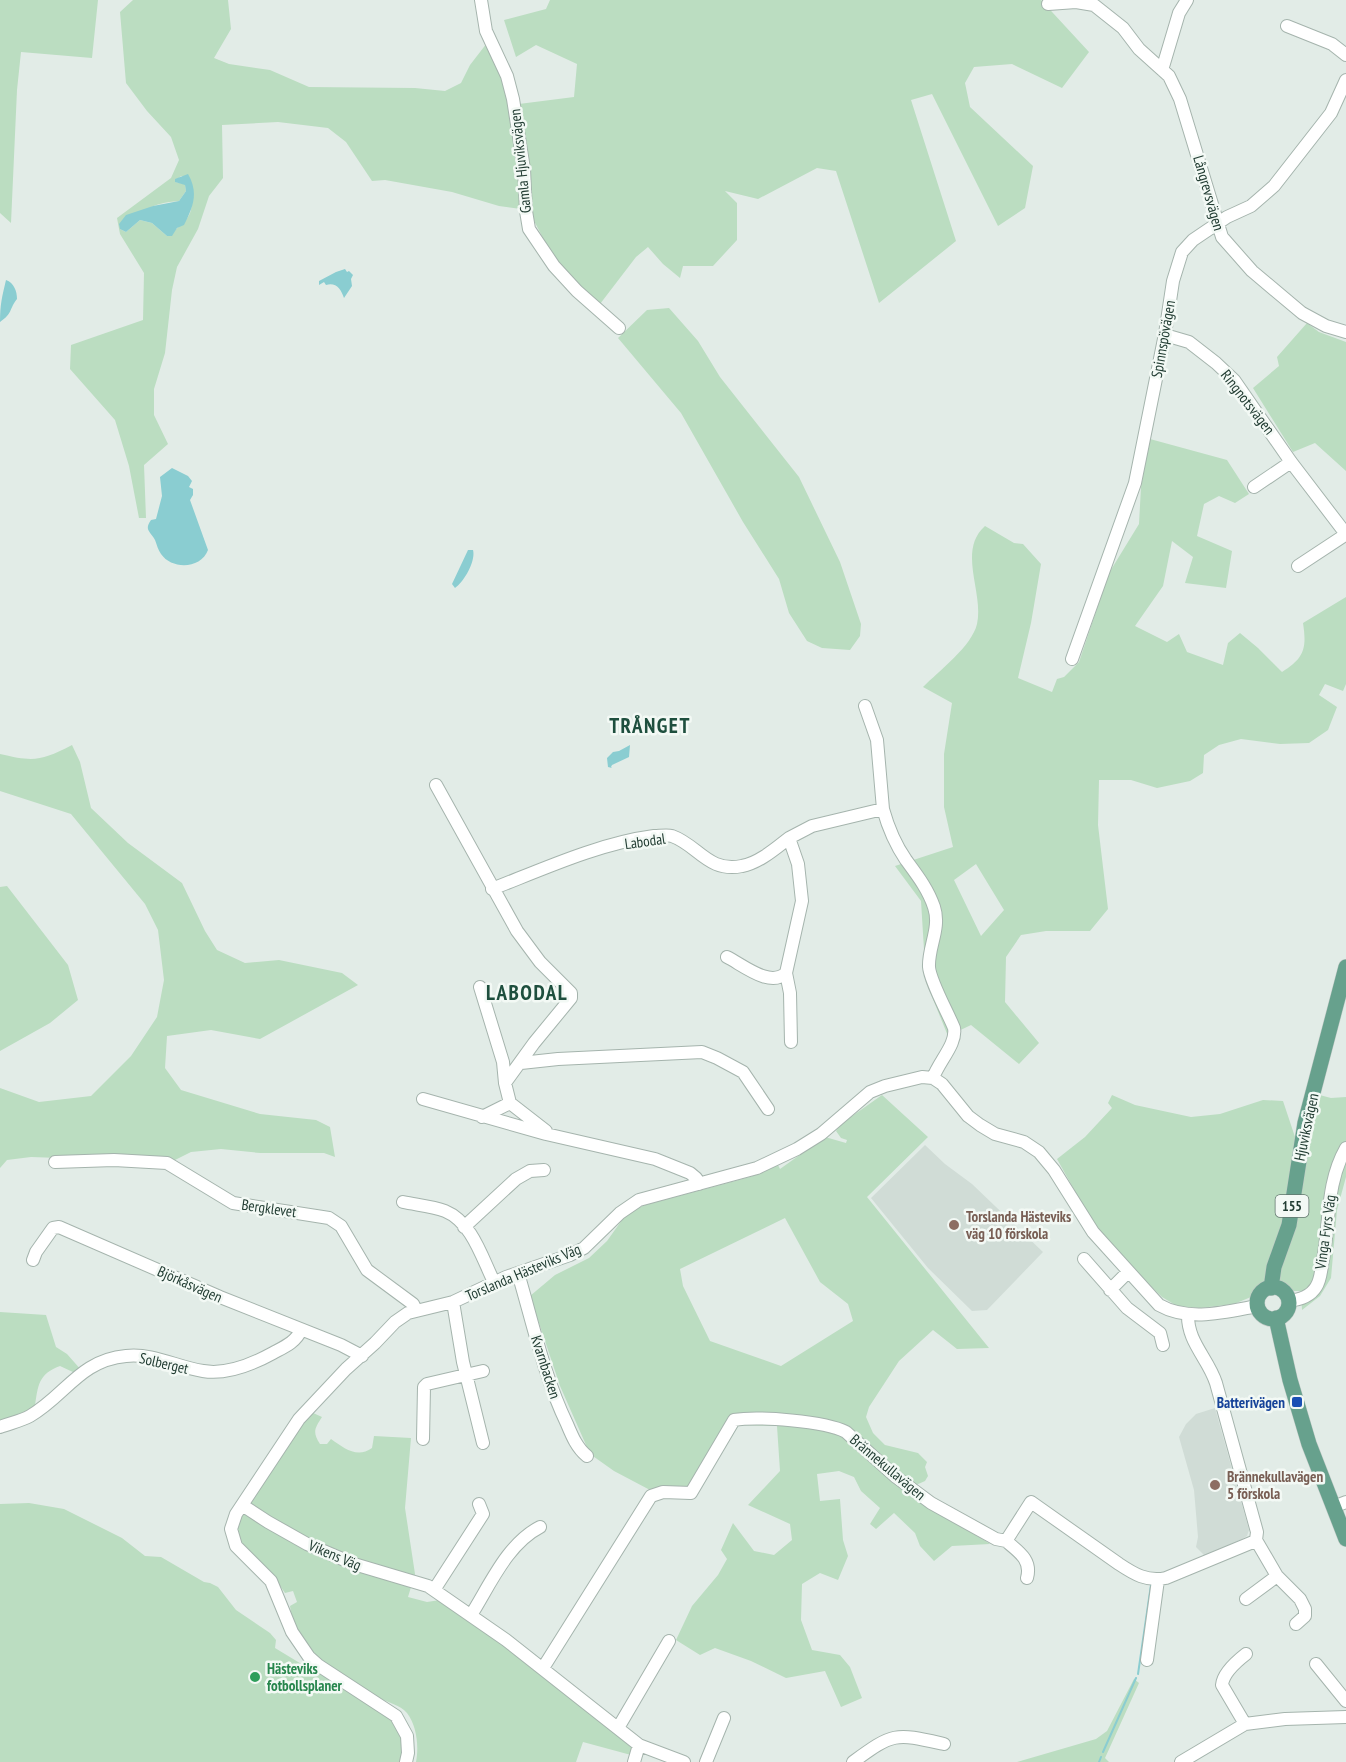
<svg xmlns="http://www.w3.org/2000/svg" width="1346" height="1762" viewBox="0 0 1346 1762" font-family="'PT Sans Narrow',sans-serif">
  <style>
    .built { fill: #d0dcd6 }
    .green { fill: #bbddc1; fill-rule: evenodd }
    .water { fill: #8acdd1 }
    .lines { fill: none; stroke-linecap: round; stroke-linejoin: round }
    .stream { stroke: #8acdd1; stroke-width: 2 }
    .minor-casing { stroke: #a5b4ad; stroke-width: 14 }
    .major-casing { stroke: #c1c9c6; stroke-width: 16 }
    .minor { stroke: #fff; stroke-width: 12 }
    .major { stroke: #67a18d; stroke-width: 15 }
    .education-dot { fill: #8d6e63; stroke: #f3f9f5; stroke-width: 2 }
    .transit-dot { fill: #1a4fb4; stroke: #f3f9f5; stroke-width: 2 }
    .leisure-dot { fill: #2e9e5b; stroke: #f3f9f5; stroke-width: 2 }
    .labels { text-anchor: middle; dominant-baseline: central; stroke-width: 5; stroke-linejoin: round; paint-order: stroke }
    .shield { fill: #f3f9f5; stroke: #61756d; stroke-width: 1.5 }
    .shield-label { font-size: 14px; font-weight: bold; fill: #223d33 }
    .street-label { font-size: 15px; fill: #223d33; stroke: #f3f9f5 }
    .education-label { font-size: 15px; font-weight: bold; fill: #785e54; stroke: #f3f9f5; text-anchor: start }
    .transit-label { font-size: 15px; font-weight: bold; fill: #164399; stroke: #f3f9f5; text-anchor: end }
    .leisure-label { font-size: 15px; font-weight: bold; fill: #27864d; stroke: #f3f9f5; text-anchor: start }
    .district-label { font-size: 21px; font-weight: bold; letter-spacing: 1.5px; fill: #1e4f3e; stroke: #f3f9f5 }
  </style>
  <rect width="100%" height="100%" fill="#e2ece7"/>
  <!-- built -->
  <path class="built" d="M925,1145L945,1164L972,1184L1043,1252L987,1310L972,1311L928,1268L871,1198Z
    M1215,1408L1249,1530L1247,1536L1242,1539L1205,1556L1196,1547L1198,1537L1194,1490L1179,1437L1186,1424L1196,1414Z"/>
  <!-- green -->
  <path class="green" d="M0,0H98L92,58L21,52L17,90L11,223L0,213Z
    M133,0H228L231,29L214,58L229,64L270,70L309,87L415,88L445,91L461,83L470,65L487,43L504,78L511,105L574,97L577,64L536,45L516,57L504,20L546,9L550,0H1041L1089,52L1062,88L1012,64L974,67L965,83L970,107L1033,166L1025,208L998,226L932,94L911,100L956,241L879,303L836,171L817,168L758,199L725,191L737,203V240L713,266H683L680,278L663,264L648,247L636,257L600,304L566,274L552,255L533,219L521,209L499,206L452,192L385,180L372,181L346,142L328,128L278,122L222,125L223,178L209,196L198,229L177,267L172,290L165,353L154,389V415L168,444L144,465L146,518H139L129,466L115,420L70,369L71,345L143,320L144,273L120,234L117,218L171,178L179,160L171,137L147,111L126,83L120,12ZM181,176L186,177C194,210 197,214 167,236L152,223L140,220L126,232L120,229C141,211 151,203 179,201L186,191L185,184L175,182Z
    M669,308L698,341L720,377L799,477L840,562L861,624L860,636L850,650L822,648L807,641L789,613L779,579L743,522L681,413L618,338L647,310Z
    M1307,323L1319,332L1346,342V471L1315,443L1293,452L1253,388L1279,366L1277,357Z
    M1150,439L1227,460L1249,494L1235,503L1219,496L1204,504L1197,536L1232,551L1226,588L1185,583L1193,557L1172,541L1163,586L1135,626L1167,642L1179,634L1187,652L1223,665L1228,643L1240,633L1258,648L1282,672C1304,658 1307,649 1303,623L1346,597V684L1343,691L1325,684L1319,695L1337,707L1328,730L1309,743L1280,744L1241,739L1219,745L1204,755L1203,773L1190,781L1157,788L1131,780H1099L1098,825L1108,909L1090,931H1046L1021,935L1006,957L1005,1002L1039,1043L1019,1064L971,1025L948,1036L926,982L921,901L895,866L953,847L944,807V754L952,703L923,687C939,671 972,646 977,624C984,592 957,551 985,526L1014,543L1023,544L1041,564L1031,623L1018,678L1052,692L1057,679L1064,677L1079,662L1109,573L1139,524L1141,487ZM976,864L1004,910L981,936L954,880Z
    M72,745L80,762L91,808L128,843L182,883L205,931L217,950L245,963L279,960L342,973L358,985L260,1039L211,1030L167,1036L165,1068L181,1090L260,1114L316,1120L330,1127L335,1157L324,1153H260L221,1149L191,1152L171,1162L31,1157L7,1160L0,1168V1088L39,1102L91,1096L131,1056L157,1017L164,980L158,930L145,904L71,814L0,791V754C34,762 41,761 72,745Z
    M7,886L68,965L78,1000L50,1023L0,1051V887Z
    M1308,1092L1331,1098L1346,1097V1177L1337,1210L1331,1278L1320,1296L1302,1310L1301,1291H1293L1284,1283L1261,1287L1251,1297L1234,1304L1200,1308L1177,1306L1162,1297L1137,1273L1091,1220L1057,1159L1085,1137L1112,1108L1108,1103L1112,1095L1135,1105L1191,1117L1220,1114L1263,1100L1283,1101L1296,1140Z
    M882,1095L928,1137L867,1197L989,1348L957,1349L933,1330L899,1361L869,1407L866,1417L873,1433L885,1445L918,1453L927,1462L925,1467L928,1476L925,1481L907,1489L990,1544L952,1546L934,1561L920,1546L915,1533L894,1513L876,1529L870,1524L880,1508L861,1491L854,1477L839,1471L817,1474L820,1501L840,1499L843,1540L848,1556L838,1580L820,1573L802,1584L801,1620L812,1650L840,1655L850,1667L862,1698L841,1707L825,1671L786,1678L751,1661L715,1648L700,1655L676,1640L692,1606L718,1575L727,1559L721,1550L733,1523L754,1551L774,1555L792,1540L790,1524L748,1505L780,1471L777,1426L739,1425L690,1500L650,1490L614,1471L590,1454L560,1386L530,1296L555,1275L589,1258L607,1241L627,1213L645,1205L750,1177L778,1165L780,1169L825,1137L846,1143L847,1140L841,1138L836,1131L841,1124ZM785,1218L820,1282L848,1304L853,1321L781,1366L710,1341L683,1286L680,1269Z
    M0,1312L46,1315L56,1347L67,1354L82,1371L75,1373L60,1366C38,1374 38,1386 35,1406L24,1414L0,1424Z
    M311,1412L322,1417C315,1428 312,1432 320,1444H327L331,1439C344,1448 357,1459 372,1448L374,1436L411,1438L405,1508L415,1574L408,1597L427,1602L440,1600L523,1656L633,1744L631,1755L583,1742L576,1762H416C419,1747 417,1726 407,1713C399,1704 390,1704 380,1698C343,1678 295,1652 290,1606L297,1602L293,1591L285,1593L272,1574L248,1552L239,1540L237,1531L242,1515L263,1480Z
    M29,1503L64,1509L122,1538L145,1556L161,1557L204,1582L210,1583L218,1587L236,1610L270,1633L276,1640L275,1648L308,1668H316L390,1717L403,1738L402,1762H0V1504Z
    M1134,1679L1139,1683L1105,1758L1109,1762H1017L1096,1739L1107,1731Z"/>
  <!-- water -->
  <path class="water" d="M188,174C199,193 193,207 184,225L177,228L172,236H167L152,223L140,220L126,232L120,229L119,224L126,215L153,206L179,201L186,191L185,185L175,182V179Z
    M345,269L347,272L349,271L353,275L351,279L352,286L344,298C341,289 336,282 326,285L324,282L319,285V281L336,272Z
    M6,280C14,283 17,291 17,299C9,309 13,313 0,322C0,304 2,297 6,280Z
    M172,468L188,476L192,481L189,487L193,489V495L190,500L208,550C201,569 172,570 161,554C158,550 157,545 155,540C150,531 144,530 151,520L156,519L162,496L160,477Z
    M468,550H473C476,561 464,582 455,588L452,584Z
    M630,745L629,757L612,765L611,767L612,768L608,767L607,758L613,752L619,751Z"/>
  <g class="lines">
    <!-- stream -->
    <path class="stream" d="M1138,1674L1151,1585
      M1103,1752L1136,1678
      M1099,1762L1101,1757"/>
    <!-- minor casing -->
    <g class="minor-casing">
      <path id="minor" d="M481,0L486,31L507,76L513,99L524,169L526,211L529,229L554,266L577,291L619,328
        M1048,4L1076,2L1094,5L1123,28L1139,49L1169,76L1180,99L1222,237L1252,271L1302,313L1326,326L1346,332
        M1287,26L1332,44L1346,55
        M1162,70L1179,13L1187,0
        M1165,335L1189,342L1216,363L1234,380L1291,462L1346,534
        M1254,487L1291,462
        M1298,566L1345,535
        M1072,659L1135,483L1165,334L1173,281L1182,252L1193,240L1227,217L1251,206L1274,186L1331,113L1346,80
        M865,706L877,740L883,809C888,827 895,844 906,860C917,875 928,889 934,907C941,928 928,947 929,967C930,981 948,1013 954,1028C957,1044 939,1061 933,1078
        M436,785L517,931L540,962L571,993V998L534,1043L505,1083L510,1103L546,1131V1134
        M492,889C543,869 600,843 654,836C659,836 668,835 672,836C698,845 708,873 742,866C759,863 776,848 789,838
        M727,957C743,965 770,988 786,973
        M480,987L503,1062L505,1083
        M791,1042L790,993L786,973L802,901L798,864L789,838L812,826L883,809
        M521,1063L558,1059L702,1052L717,1058L743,1072L768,1109
        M423,1099L546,1134L655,1159L690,1173L696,1178L699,1184
        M482,1117L510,1103
        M55,1162L114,1160L167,1163L233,1203L329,1218L341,1226L367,1270L413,1304L416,1310
        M403,1202C417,1205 432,1206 445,1211C472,1222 482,1258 494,1282
        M464,1227L516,1179L530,1171L544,1170
        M1084,1259L1127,1308L1160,1333L1163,1345
        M33,1260L36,1252L53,1228L59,1227L220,1297L341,1345L362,1356
        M518,1273C533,1324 544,1376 567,1424C572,1436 577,1448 587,1456
        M1110,1290L1128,1272
        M1288,1301C1299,1300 1310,1297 1316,1287C1321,1280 1321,1269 1323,1260C1330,1222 1326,1183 1346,1148
        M453,1302L463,1362L483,1443
        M0,1427C10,1423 21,1421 30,1416C65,1396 80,1360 126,1356C154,1353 176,1367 203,1371C226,1375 253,1364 273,1353C284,1347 296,1342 301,1330
        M423,1439L424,1387L427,1384L483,1371
        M242,1505L268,1522L307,1544L354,1564L428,1586L506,1640L639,1745L684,1762
        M1333,1507L1346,1502
        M1256,1540L1277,1576L1300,1599L1305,1609V1616L1296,1624
        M1006,1541C1019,1552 1032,1560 1027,1578
        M434,1590L483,1514L479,1504
        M1246,1599L1277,1576
        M471,1615C490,1585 507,1544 540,1527
        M1246,1654C1237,1661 1223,1673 1222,1685L1245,1724L1285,1719L1346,1717
        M1147,1660L1158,1580
        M1316,1664L1346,1701
        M543,1668L651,1496L663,1492L691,1493L734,1420C758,1416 825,1421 846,1432L896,1477L931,1503L996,1539L1006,1541L1031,1502L1119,1564C1134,1574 1147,1582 1166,1578L1253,1542L1256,1540L1257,1532L1216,1383C1208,1358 1187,1342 1188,1314
        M618,1728L669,1641
        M406,1762L408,1753L407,1736L396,1716L318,1665L309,1657L292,1632L271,1581L236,1546L231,1529L236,1514L299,1419L346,1369L375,1343L395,1322L408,1313L453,1302L506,1277L570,1255L584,1248L620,1213L639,1200L757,1168L797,1149L821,1134L870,1092L885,1086L922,1077L933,1078L942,1084L968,1116L980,1125L995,1134L1024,1142L1039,1152L1054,1170L1093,1232L1159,1305C1189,1322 1225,1312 1257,1306
        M634,1762L639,1745
        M706,1762L724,1718
        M853,1762C894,1732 895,1733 944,1744
        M1181,1762L1245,1724"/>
    </g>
    <!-- major casing -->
    <g class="major-casing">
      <path id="major" d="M1257 1303a16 16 0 1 1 32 0a16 16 0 1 1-32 0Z
        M1271,1288L1274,1267L1289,1225L1305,1123L1346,967
        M1276,1318L1290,1380L1309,1444L1346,1539"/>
    </g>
    <!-- minor -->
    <use href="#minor" class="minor"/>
    <!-- major -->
    <use href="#major" class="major"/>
  </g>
  <!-- markers -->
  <g class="education-dot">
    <circle cx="954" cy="1225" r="6"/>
    <circle cx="1215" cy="1485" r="6"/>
  </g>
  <rect class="transit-dot" x="1291" y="1396" width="12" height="12" rx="3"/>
  <circle class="leisure-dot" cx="255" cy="1677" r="6"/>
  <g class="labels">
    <!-- shield labels -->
    <rect class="shield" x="1275.5" y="1195" width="33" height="22" rx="4.5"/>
    <g class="shield-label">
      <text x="1292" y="1206">155</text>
    </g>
    <!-- street labels -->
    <g class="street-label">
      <text transform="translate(520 161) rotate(-96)">Gamla Hjuviksvägen</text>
      <text transform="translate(1209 193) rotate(74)">Långrevsvägen</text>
      <text transform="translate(1163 339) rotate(-80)">Spinnspövägen</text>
      <text transform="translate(1248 402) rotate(52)">Ringnotsvägen</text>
      <text transform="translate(645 841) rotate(-8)">Labodal</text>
      <text transform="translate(1306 1127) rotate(-78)">Hjuviksvägen</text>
      <text transform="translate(269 1208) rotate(8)">Bergklevet</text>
      <text transform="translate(1325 1232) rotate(-82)">Vinga Fyrs Väg</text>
      <text transform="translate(523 1272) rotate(-23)">Torslanda Hästeviks Väg</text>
      <text transform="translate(190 1284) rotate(24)">Björkåsvägen</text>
      <text transform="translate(164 1363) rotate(13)">Solberget</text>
      <text transform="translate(546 1367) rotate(72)">Kvarnbacken</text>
      <text transform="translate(888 1467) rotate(40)">Brännekullavägen</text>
      <text transform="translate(335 1555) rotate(23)">Vikens Väg</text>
    </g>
    <!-- education labels -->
    <g class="education-label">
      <text x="966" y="1216">Torslanda Hästeviks<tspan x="966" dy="17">väg 10 förskola</tspan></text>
      <text x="1227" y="1476">Brännekullavägen<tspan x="1227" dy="17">5 förskola</tspan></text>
    </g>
    <!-- transit labels -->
    <g class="transit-label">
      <text x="1285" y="1402">Batterivägen</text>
    </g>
    <!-- leisure labels -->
    <g class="leisure-label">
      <text x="267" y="1668">Hästeviks<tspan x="267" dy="17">fotbollsplaner</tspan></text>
    </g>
    <!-- district labels -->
    <g class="district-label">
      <text x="650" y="725">TRÅNGET</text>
      <text x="527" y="992">LABODAL</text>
    </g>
  </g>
</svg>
